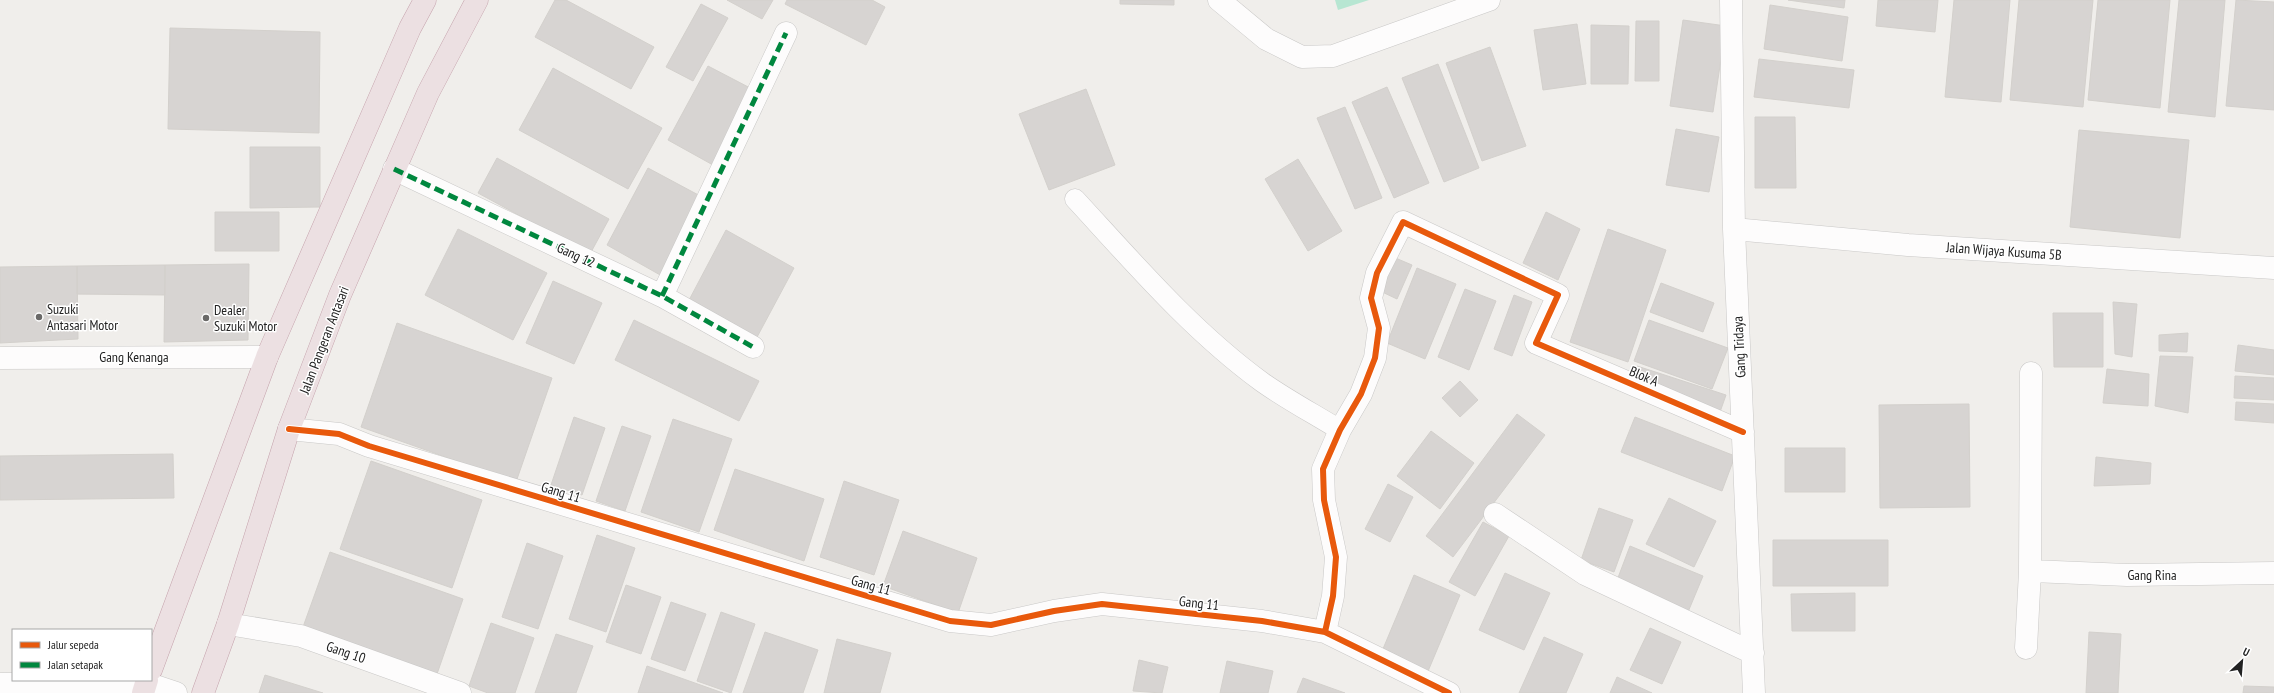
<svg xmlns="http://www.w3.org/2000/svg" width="2274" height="693" viewBox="0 0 2274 693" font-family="'PT Sans Narrow',sans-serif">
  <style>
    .pitch { fill: #b7e6d2 }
    .building { fill: #d7d4d2; stroke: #d3d0cc }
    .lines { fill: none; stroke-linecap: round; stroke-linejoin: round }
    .lane-casing { stroke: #c9c8c7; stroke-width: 21 }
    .street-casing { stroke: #c9c8c7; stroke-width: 23 }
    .highway-casing { stroke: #c5a2ac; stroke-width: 23 }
    .lane { stroke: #fdfcfc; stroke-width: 20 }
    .street { stroke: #fdfcfc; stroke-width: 22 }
    .highway { stroke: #ece0e2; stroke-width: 22 }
    .quiet { stroke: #00873e; stroke-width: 5; stroke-dasharray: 10 5; stroke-linecap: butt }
    .cycleway-casing { stroke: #fff; stroke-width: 8 }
    .cycleway { stroke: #e8590c; stroke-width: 6 }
    .poi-dot { fill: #6a6968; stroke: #fff; stroke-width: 1.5 }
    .labels { text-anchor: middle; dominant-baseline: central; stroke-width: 3; stroke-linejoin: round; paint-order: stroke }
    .street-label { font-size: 14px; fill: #222; stroke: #fff }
    .poi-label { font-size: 14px; fill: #222; stroke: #fff; text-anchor: start }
  </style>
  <rect width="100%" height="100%" fill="#f0eeeb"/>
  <!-- pitch -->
  <path class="pitch" d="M1335,0H1369L1338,10Z"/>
  <!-- building -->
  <path class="building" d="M555,0H566L654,47L631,89L535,37Z
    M727,0H773L762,19Z
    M787,0H872L885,7L866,45L785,4Z
    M1120,0H1174V5L1120,4Z
    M1788,0H1845L1844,8Z
    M1878,0H1938L1935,32L1876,26Z
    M1954,0H2010L2001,102L1945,97Z
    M2019,0H2093L2083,107L2010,100Z
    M2098,0H2170L2160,108L2088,100Z
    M2179,0H2225L2215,117L2168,112Z
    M2236,0L2274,2V110L2226,106Z
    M701,4L728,18L693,81L666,67Z
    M1770,5L1848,17L1842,61L1764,49Z
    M1683,20L1726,26L1713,112L1670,106Z
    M1636,21H1659V81H1635Z
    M1577,24L1586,84L1543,90L1534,30Z
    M1591,25L1629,26L1628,84H1591Z
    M170,28L320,32L319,133L168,129Z
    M1490,47L1526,146L1482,161L1446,63Z
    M1759,59L1854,70L1849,108L1754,97Z
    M1438,64L1479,168L1444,182L1402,78Z
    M708,66L754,90L713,165L668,140Z
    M553,68L662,128L628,189L519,130Z
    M1387,87L1429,183L1394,198L1352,102Z
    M1086,89L1115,165L1049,190L1019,114Z
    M1345,107L1382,198L1355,209L1317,118Z
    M1755,117H1795L1796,188H1755Z
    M1676,129L1719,137L1709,192L1666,185Z
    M2079,130L2189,140L2180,238L2070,227Z
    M250,147H320V207L250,208Z
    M497,158L609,219L590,254L478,193Z
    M1298,159L1342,231L1308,251L1265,179Z
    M648,168L704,198L662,276L607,245Z
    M215,212H279V251H215Z
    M1546,212L1580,229L1558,280L1523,263Z
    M458,229L547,273L513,340L425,295Z
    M1608,229L1666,250L1628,362L1570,342Z
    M726,230L794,268L756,339L688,302Z
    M1393,257L1412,265L1397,299L1378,290Z
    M249,264L248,340L164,342L165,265Z
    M165,265V295L77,294V266Z
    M77,266L78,339L0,343V267Z
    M1417,268L1456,284L1425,359L1387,343Z
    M553,281L602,303L574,364L526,343Z
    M1661,283L1714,303L1703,332L1650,312Z
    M1465,289L1496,301L1469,370L1438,357Z
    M1514,295L1532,302L1512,356L1494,349Z
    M2113,302L2137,304L2132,357L2115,354Z
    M2053,313H2103V367H2054Z
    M634,320L759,381L739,421L615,360Z
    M1649,320L1728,348L1712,389L1634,361Z
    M397,323L552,378L516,482L361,427Z
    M2188,333L2187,352L2159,351V335Z
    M2238,345L2274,350V375L2235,371Z
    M2160,356L2193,357L2188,413L2155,406Z
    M1637,366L1726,395L1720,412L1632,381Z
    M2107,369L2149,374L2148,406L2103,403Z
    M2235,376L2274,378V400L2234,398Z
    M1460,381L1478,400L1460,417L1442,398Z
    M2236,402L2274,404V423L2235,420Z
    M1969,404L1970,507L1880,508L1879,405Z
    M1517,414L1545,435L1453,557L1426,536Z
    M574,417L605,428L582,495L551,485Z
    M1635,417L1735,456L1722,491L1621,452Z
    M673,419L732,439L699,532L641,512Z
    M622,426L651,436L625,511L596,501Z
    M1431,431L1474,463L1440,509L1397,476Z
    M1785,448H1845V492H1785Z
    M173,454L174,498L0,500V456Z
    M2096,457L2151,463L2150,484L2094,486Z
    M371,461L482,500L452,588L340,549Z
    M735,469L824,499L804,561L714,530Z
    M844,481L899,500L874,575L820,557Z
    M1388,484L1413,497L1390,542L1365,529Z
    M1669,498L1716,521L1694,567L1646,544Z
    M1599,508L1633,520L1614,572L1581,560Z
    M1483,522L1509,536L1475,596L1449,582Z
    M903,531L977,558L958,613L883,586Z
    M597,535L635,548L606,632L569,619Z
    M1773,540H1888V586H1773Z
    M527,543L563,556L538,629L502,617Z
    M1630,546L1703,576L1688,612L1616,583Z
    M330,552L463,599L437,674L303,627Z
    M1505,573L1550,593L1524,650L1479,630Z
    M1414,575L1460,595L1426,676L1380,656Z
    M626,585L661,597L641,654L606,642Z
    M1855,593V631H1792L1791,594Z
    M671,602L706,614L685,671L651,659Z
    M721,612L755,624L731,693L697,681Z
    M491,623L534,638L515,693H488L469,686Z
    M1650,628L1681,642L1662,684L1630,670Z
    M765,632L818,650L803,693H743Z
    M2089,632L2121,634L2118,693H2086Z
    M556,634L593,646L576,693H535Z
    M1544,637L1583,654L1566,693H1519Z
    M837,639L891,653L880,693H824Z
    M1139,660L1168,667L1162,693L1133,691Z
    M1227,661L1273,671L1268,693H1220Z
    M647,666L723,693H638Z
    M265,675L323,693H259Z
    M1617,677L1652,693H1610Z
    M1303,678L1345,693H1297Z
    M2244,686L2274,687V693H2243Z"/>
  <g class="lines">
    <!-- lane casing -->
    <g class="lane-casing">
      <path id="lane" d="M1075,199C1134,263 1191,330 1262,382C1286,399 1314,414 1340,430"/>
    </g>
    <!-- street casing -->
    <g class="street-casing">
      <path id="street" d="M1219,0L1266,39L1302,57L1333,56L1489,0
        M1731,0L1734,229L1754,693
        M394,169L662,296L753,347
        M1734,229L1908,245L2274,268
        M662,296L786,33
        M0,358L267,357
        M289,429L339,434L369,446L950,621L991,625L1054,611L1102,604L1262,621L1325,632L1449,693
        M1495,514L1585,574L1753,653
        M2030,571L2127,575L2274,573
        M228,624L301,636L460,693
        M1325,632L1333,596L1336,557L1324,500L1323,469L1340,430L1361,394L1375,358L1379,328L1371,298L1377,273L1403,222L1558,295L1536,343L1743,432
        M2026,648L2030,571L2031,373
        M0,684L146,683L176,693"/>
    </g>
    <!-- highway casing -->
    <g class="highway-casing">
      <path id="highway" d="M151,670L267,357L410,28L425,0
        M143,693L147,680
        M203,693L228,624L289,429L340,295L428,93L477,0"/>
    </g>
    <!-- lane -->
    <use href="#lane" class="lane"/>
    <!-- street -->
    <use href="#street" class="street"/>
    <!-- highway -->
    <use href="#highway" class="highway"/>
    <!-- quiet -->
    <path class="quiet" d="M394,169L662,296L753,347
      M662,296L786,33"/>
    <!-- cycleway casing -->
    <g class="cycleway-casing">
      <path id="cycleway" d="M289,429L339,434L369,446L950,621L991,625L1054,611L1102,604L1262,621L1325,632L1449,693
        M1325,632L1333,596L1336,557L1324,500L1323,469L1340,430L1361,394L1375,358L1379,328L1371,298L1377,273L1403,222L1558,295L1536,343L1743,432"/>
    </g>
    <!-- cycleway -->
    <use href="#cycleway" class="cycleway"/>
  </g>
  <!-- markers -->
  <g class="poi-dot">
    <circle cx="39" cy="317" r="4"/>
    <circle cx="206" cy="318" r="4"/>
  </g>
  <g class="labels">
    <!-- street labels -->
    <g class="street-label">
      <text transform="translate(2004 251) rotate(4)">Jalan Wijaya Kusuma 5B</text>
      <text transform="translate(576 255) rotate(25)">Gang 12</text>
      <text transform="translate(324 340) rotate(-69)">Jalan Pangeran Antasari</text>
      <text transform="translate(1739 347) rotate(-93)">Gang Tridaya</text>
      <text x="134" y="357">Gang Kenanga</text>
      <text transform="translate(1644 376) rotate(23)">Blok A</text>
      <text transform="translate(561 492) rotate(17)">Gang 11</text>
      <text x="2152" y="575">Gang Rina</text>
      <text transform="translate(871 585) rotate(16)">Gang 11</text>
      <text transform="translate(1199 603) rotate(6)">Gang 11</text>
      <text transform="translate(346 652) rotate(19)">Gang 10</text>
    </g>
    <!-- poi labels -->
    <g class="poi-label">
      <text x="47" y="309">Suzuki<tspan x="47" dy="16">Antasari Motor</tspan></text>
      <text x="214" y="310">Dealer<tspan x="214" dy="16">Suzuki Motor</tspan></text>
    </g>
  </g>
  <!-- legend -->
  <rect x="12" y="629" width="140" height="52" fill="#ffffff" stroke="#a7a7a7"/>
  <rect x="20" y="642" width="20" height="6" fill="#e8590c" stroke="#a7a7a7"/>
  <text x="48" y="649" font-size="12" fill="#222222">Jalur sepeda</text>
  <rect x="20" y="662" width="20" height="6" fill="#00873e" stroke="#a7a7a7"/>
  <text x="48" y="669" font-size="12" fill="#222222">Jalan setapak</text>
  <!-- north arrow -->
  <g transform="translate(2242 661) rotate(26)" stroke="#ffffff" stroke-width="3" paint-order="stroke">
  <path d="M0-3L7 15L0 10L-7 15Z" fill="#222222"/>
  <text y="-6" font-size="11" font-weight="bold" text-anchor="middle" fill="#222222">U</text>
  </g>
</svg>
